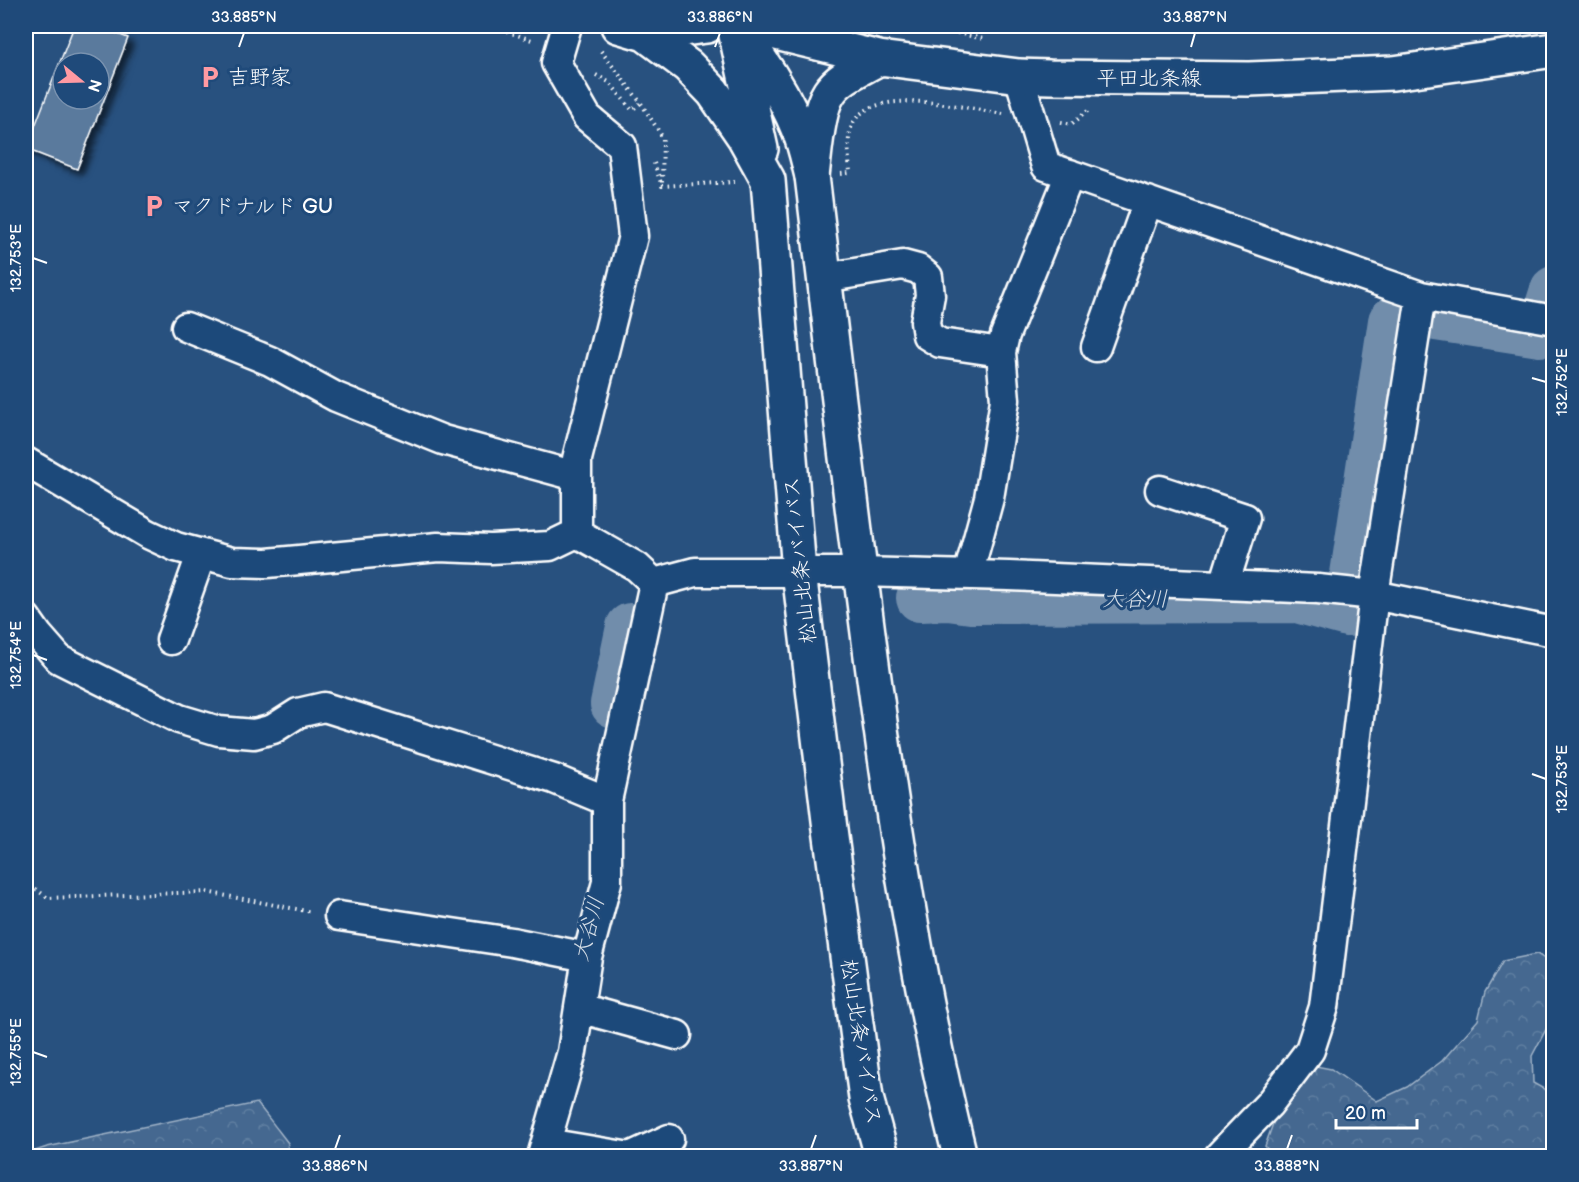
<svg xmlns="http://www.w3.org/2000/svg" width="1579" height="1182" viewBox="0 0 1579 1182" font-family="'Balsamiq Sans','Klee One',sans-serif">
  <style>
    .forest { fill: url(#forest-crowns); stroke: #a2b4c8; stroke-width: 1.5 }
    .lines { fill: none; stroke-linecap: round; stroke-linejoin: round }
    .river { stroke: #718dab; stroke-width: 48 }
    .building { fill: #5a7a9d; stroke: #fff; stroke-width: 1.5; fill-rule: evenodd; filter: url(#shadow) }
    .minor-casing { stroke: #fff; stroke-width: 33 }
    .major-casing { stroke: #fff; stroke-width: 38 }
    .highway-casing { stroke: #fff; stroke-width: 38 }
    .path { stroke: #fff; stroke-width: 4; stroke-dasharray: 1.5 4.5; stroke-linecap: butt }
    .minor { stroke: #1f4a7a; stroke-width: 28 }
    .major { stroke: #1f4a7a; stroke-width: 33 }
    .highway { stroke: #1f4a7a; stroke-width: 33 }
    .ticks { fill: none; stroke: #fff; stroke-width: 2 }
    .labels { text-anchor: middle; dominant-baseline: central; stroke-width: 6; stroke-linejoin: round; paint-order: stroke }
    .poi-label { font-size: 21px; fill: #fff; stroke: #1f4a7a; text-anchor: start }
    .street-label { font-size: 21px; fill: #fff; stroke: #1f4a7a }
    .water-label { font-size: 22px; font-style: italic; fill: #d4dde6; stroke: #1f4a7a }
    .neatline { fill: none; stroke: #fff; stroke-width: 2 }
    .ticks-label { font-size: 15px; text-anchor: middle; fill: #fff }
  </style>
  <defs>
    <pattern id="forest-crowns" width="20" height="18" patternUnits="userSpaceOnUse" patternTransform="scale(1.5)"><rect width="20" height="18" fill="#446890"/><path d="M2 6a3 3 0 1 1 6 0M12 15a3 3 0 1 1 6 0" fill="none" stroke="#607fa1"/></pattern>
    <filter id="shadow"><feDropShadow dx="5.5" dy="5.5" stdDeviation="3" flood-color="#0009"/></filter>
  </defs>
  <rect width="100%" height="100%" fill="#28517f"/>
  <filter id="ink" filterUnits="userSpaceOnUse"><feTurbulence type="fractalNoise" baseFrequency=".0167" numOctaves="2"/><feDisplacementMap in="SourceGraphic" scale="12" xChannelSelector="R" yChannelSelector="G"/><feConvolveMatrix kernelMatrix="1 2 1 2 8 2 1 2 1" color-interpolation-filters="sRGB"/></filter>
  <g filter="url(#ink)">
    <!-- forest -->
    <path class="forest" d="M1537,954L1553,964V1016L1532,1056L1533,1083L1553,1094V1156H1273L1265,1146L1275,1118L1316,1066L1331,1069L1377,1101L1407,1087L1442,1061L1478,1020L1485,992L1503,961Z
      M257,1103L288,1143L286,1156H26V1154L47,1147Z"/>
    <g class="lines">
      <!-- river -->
      <path class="river" d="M1546,315L1554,290
        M1436,317L1540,333
        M1353,581L1392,321
        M920,598L948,597L971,600L1297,599L1348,613
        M614,704L630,627"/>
    </g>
    <!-- building -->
    <path class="building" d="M74,26H97L128,38L77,169L26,149ZM63,63H99V99H63Z"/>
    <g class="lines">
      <!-- minor casing -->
      <g class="minor-casing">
        <path id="minor" d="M1019,76L1046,166L1421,296L1554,320
          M824,278L903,265L918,269L928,277L930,295L925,322L927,335L940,343L1001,352
          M186,327L270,361L336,397L443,440L576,476
          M1096,347L1148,201
          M26,462L148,534L176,547L232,562L267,563L438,547L491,549L550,546L577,533
          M1160,490L1245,518L1224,585
          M968,575L989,498L1005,400L1001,352L1005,335L1070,174
          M654,583L695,572H860L1009,576L1318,589L1374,595L1554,632
          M26,618L38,635L59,659L179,719L219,731L254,734L273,729L298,713L324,707L554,779L607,801
          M171,640L201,555
          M339,916L512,942L587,957
          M579,1008L677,1035
          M546,1143L624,1156
          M542,1156L572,1052L587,957L607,882V801L654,583L637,567L577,533V459L633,236L622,146L587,117L556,63L567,26
          M632,1156L669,1139
          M1219,1156L1269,1104L1310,1050L1324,1007L1374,595L1421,296"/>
      </g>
      <!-- major casing -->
      <g class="major-casing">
        <path id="major" d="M747,26L879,58L1019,76L1050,77L1249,79L1393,73L1554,50
          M812,176C815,154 817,111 829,93C840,76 863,68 879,58"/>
      </g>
      <!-- highway casing -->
      <g class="highway-casing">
        <path id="highway" d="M618,26L645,34L688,66L713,92L744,137L768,180L799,572L830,829L866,1098L882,1156
          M735,26C760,57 784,93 799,131C805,145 808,161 812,176C832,341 851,506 873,671C895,834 920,997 960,1156
          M645,34L707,26
          M736,35L761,149"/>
      </g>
      <!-- path -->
      <path class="path" d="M490,26L535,41
        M928,26L983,39
        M601,51L641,103L663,138L662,183
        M596,75L609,82L632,110L641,103
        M1061,122L1072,124L1090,109
        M654,163L662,186L735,182
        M841,174L850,173C849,158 846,138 853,123C874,84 969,109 1003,114
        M26,882L48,898L206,892L312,912"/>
      <!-- minor -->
      <use href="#minor" class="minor"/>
      <!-- major -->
      <use href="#major" class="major"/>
      <!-- highway -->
      <use href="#highway" class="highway"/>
    </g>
  </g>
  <!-- ticks -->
  <path class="ticks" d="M239,47L244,33M715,47L720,33M1191,47L1195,33M33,258L47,263M1532,378L1546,382M33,655L47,660M1532,774L1546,779M33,1052L47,1057M335,1149L340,1135M811,1149L816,1135M1287,1149L1292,1135"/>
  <!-- icons -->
  <defs>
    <g id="parking-bare" transform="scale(1.8)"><path d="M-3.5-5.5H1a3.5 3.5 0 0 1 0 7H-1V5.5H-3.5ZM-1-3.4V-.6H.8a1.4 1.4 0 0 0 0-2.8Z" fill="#ff9aa2" stroke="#1f4a7a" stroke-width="2.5" paint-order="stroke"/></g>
  </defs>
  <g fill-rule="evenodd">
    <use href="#parking-bare" x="210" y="77"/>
    <use href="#parking-bare" x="154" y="206"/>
  </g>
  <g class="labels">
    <!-- poi labels -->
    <g class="poi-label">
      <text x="228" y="77">吉野家</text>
      <text x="172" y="206">マクドナルド GU</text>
    </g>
    <!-- street labels -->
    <g class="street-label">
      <text x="1149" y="78">平田北条線</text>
      <text transform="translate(800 560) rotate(-96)">松山北条バイパス</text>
      <text transform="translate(861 1042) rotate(81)">松山北条バイパス</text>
    </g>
    <!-- water labels -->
    <g class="water-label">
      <text x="1135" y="599">大谷川</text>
      <text transform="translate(589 929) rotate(-75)">大谷川</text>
    </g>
  </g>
  <!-- margin -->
  <rect width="1579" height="1182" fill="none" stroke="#1f4a7a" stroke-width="66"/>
  <!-- north arrow -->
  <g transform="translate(81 81) rotate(109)"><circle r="28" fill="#1f4a7a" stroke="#7992af" stroke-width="1.5"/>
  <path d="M0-4.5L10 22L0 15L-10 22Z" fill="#ff9aa2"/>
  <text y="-9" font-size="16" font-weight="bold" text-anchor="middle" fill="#ffffff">N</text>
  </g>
  <!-- scale -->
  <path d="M1336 1119v9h81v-9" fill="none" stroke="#ffffff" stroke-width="3"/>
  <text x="1345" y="1119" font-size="18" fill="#ffffff" stroke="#1f4a7a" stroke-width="4.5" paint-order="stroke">20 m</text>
  <rect x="33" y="33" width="1513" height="1116" class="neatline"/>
  <g class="ticks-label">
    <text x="244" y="22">33.885°N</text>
    <text x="720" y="22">33.886°N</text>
    <text x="1195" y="22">33.887°N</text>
    <text transform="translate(16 258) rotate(-90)" y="5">132.753°E</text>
    <text transform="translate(1562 382) rotate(-90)" y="5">132.752°E</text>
    <text transform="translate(16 655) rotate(-90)" y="5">132.754°E</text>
    <text transform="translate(1562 779) rotate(-90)" y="5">132.753°E</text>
    <text transform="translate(16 1052) rotate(-90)" y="5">132.755°E</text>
    <text x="335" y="1171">33.886°N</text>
    <text x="811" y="1171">33.887°N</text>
    <text x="1287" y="1171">33.888°N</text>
  </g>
</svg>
